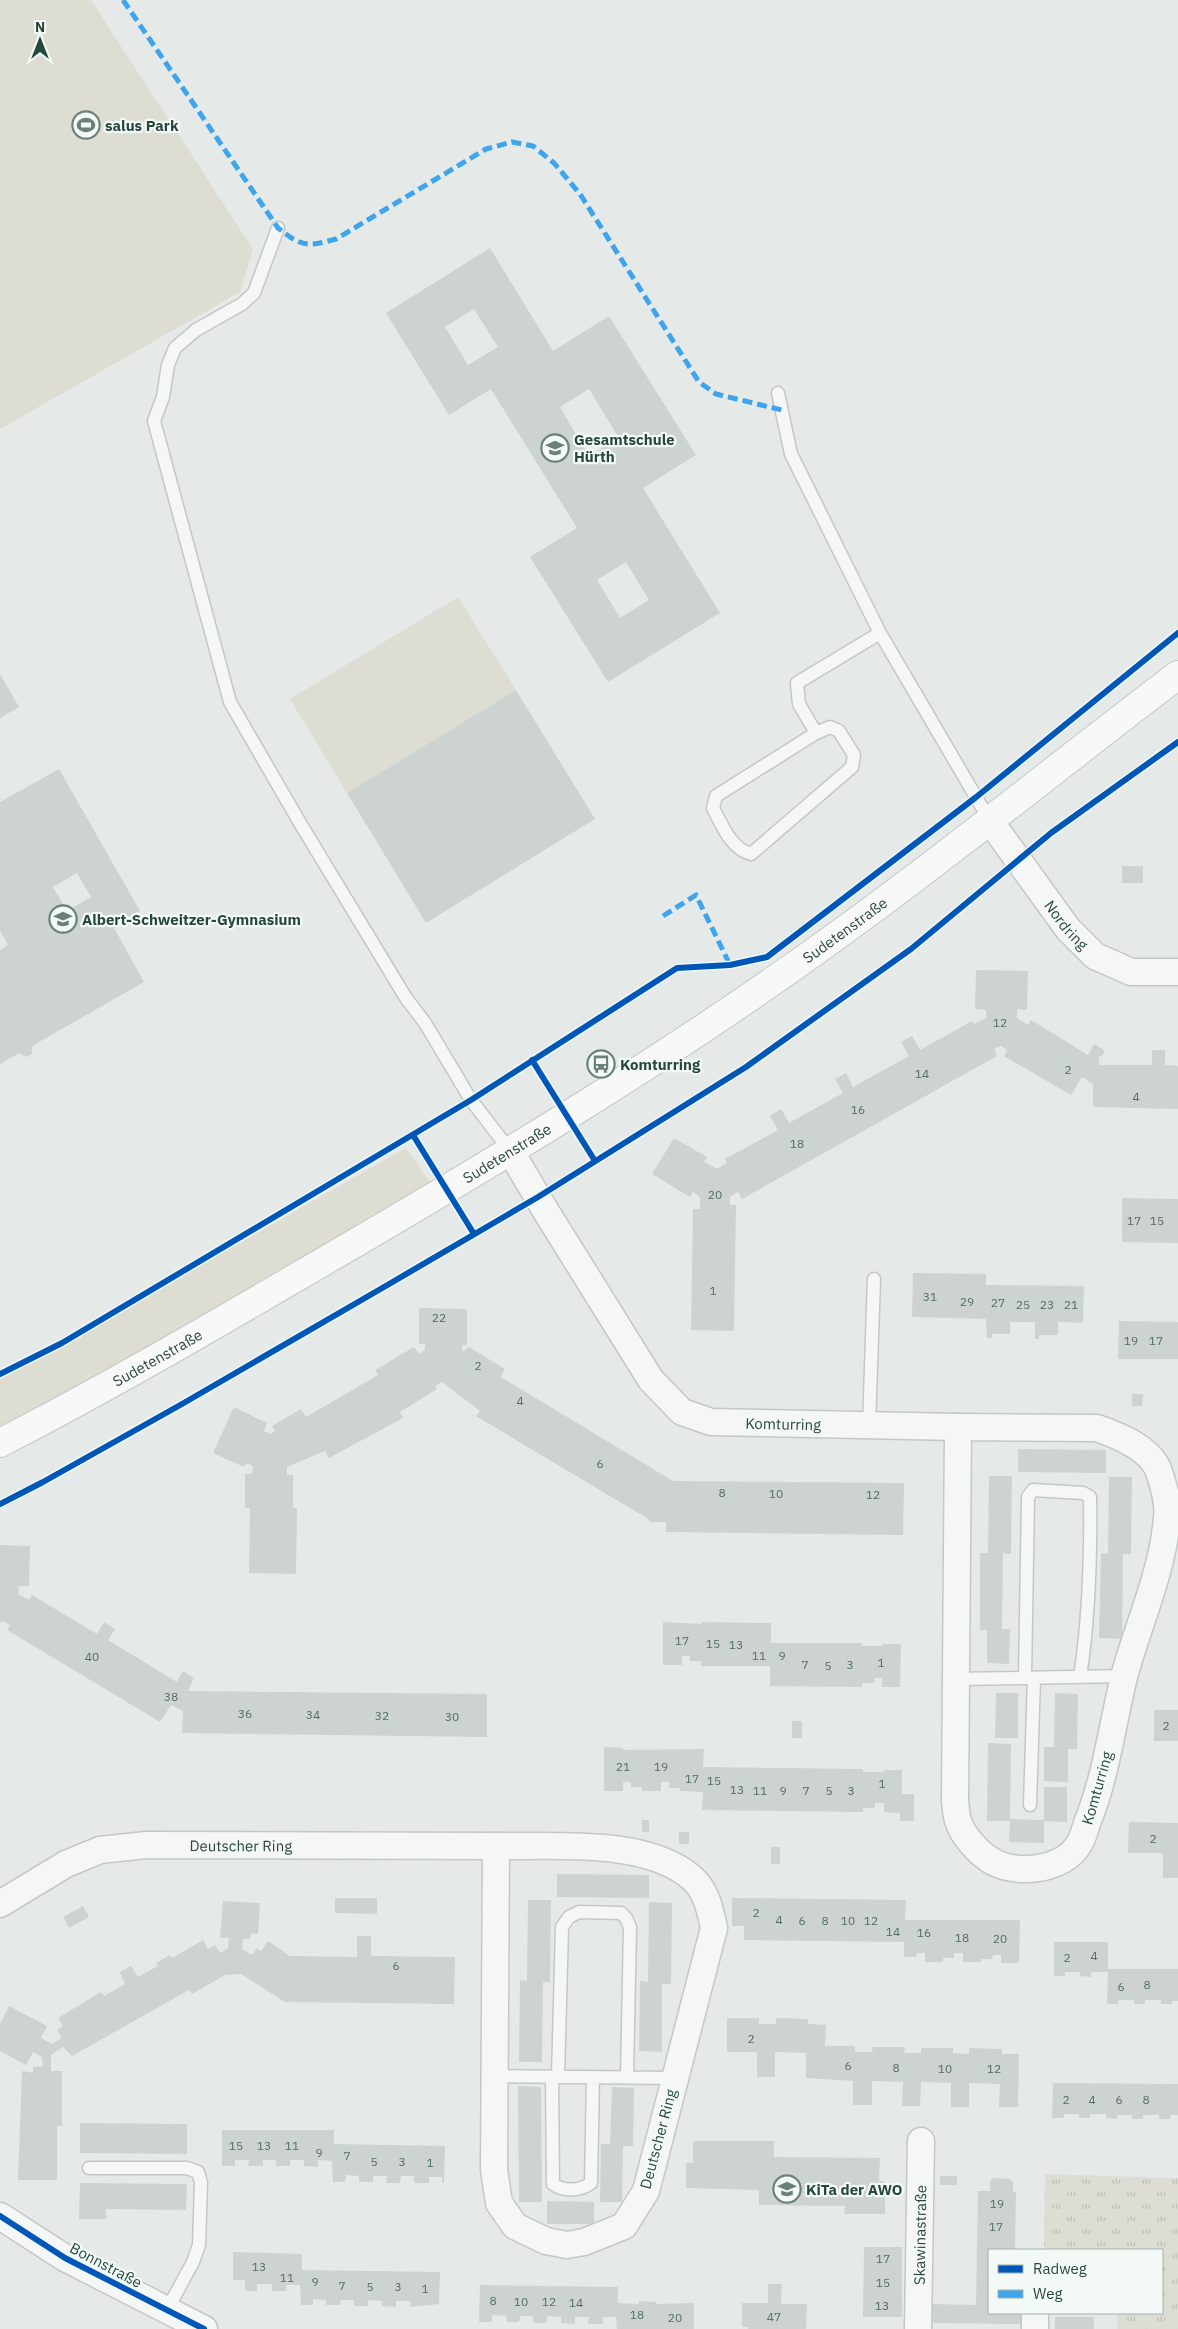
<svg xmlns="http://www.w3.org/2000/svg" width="1178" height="2329" viewBox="0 0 1178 2329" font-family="'IBM Plex Sans',sans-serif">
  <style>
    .green { fill: #ddddd4 }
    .park { fill: url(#park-tufts) }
    .building { fill: #cdd3d1; fill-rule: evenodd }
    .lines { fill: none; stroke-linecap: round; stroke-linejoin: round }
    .lane-casing { stroke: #c3c8c6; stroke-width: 15 }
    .street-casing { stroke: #c3c8c6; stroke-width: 29 }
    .secondary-casing { stroke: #c3c8c6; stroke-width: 30 }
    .lane { stroke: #f4f7f6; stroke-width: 12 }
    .street { stroke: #f4f7f6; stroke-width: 26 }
    .secondary { stroke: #f8f8f8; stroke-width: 28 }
    .quiet { stroke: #3ea4ec; stroke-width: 5; stroke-dasharray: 10 5; stroke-linecap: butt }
    .cycleway-casing { stroke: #f3f9f7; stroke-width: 9 }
    .cycleway { stroke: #0057b8; stroke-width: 6 }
    .labels { text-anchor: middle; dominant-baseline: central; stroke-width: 4.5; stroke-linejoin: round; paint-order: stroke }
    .number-label { font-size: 12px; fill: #526b62 }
    .poi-label { font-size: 15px; font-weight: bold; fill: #28473c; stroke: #f3f9f7; text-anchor: start }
    .street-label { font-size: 15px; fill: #28473c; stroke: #f3f9f7 }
  </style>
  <defs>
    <pattern id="park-tufts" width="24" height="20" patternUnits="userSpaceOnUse" patternTransform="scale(1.25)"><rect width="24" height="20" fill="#ddddd4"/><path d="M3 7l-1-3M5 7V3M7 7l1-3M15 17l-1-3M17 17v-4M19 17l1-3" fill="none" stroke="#bebfb7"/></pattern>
  </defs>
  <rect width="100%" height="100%" fill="#e5eae8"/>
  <!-- green -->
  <path class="green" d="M0,0H91L253,249L240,292L0,429Z
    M458,597L516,690L347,793L290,699Z
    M406,1148L431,1184L199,1320L0,1427V1380Z"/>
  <!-- park -->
  <path class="park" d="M1045,2174L1178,2178V2329H1117V2313H1162V2250H1044Z"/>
  <!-- building -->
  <path class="building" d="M490,248L553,351L609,316L696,455L643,488L720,613L608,682L530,557L577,528L491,389L449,415L386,313ZM474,309L498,347L468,365L445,327ZM589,389L619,438L589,456L560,407ZM626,562L649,600L620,618L597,580Z
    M0,674L19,707L0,718Z
    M516,690L595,819L426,923L347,793Z
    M59,769L140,911L113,926L144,982L32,1046V1054L26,1057L19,1053L0,1064V950L8,945L0,931V802ZM77,873L91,897L67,911L53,887Z
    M1122,866H1143V883H1122Z
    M976,970L1028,971L1027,1010L1017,1009V1018L1028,1025L1031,1020L1088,1055L1094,1044L1105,1051L1101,1057L1099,1056V1065H1152V1050H1165V1065L1178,1066V1109L1093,1107V1084L1082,1077L1071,1095L1004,1056L1007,1050L1001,1046L994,1049L997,1056L742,1199L738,1192L730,1197V1205H736L734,1331L691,1330L693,1209H700V1197L693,1192L690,1197L652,1174L674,1138L707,1157L704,1162L717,1169L727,1163L725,1159L778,1130L770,1116L781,1109L789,1123L843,1093L835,1079L846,1073L853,1087L909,1056L901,1042L912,1036L920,1050L972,1021L974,1024L986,1018V1010L975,1009Z
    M1122,1198L1178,1199V1243L1122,1242Z
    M913,1273L986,1274V1285L1084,1286L1083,1323L1058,1322V1335H1039V1339H1035V1322H1010V1334H992V1338H987L986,1319L912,1317Z
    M419,1308L467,1309V1345H462V1350L464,1351L469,1347L505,1369L501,1377L673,1481L904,1483L903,1535L666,1532V1522H649L650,1520L476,1416L480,1411L442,1382L435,1386L437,1389L400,1412L403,1418L329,1458L325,1451L287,1467V1475H293V1508H297L296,1574L249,1573L250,1508H245V1474H252L253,1466L246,1463L244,1467L213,1453L234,1407L267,1423L264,1431L270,1434L275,1431L272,1426L301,1409L306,1417L378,1375L375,1370L414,1347L419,1354L425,1350V1344H419Z
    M1119,1321L1178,1322V1359H1118Z
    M1132,1394H1143L1142,1406H1132Z
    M1018,1449L1106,1450V1473L1018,1472Z
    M989,1476H1012L1011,1554L1003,1553L1002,1629H1010L1009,1664L987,1663V1630H980V1553H988Z
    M1109,1477H1132L1131,1554H1123L1122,1639L1099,1638L1101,1553L1108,1554Z
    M0,1545L30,1546L29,1586H19L18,1594L29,1600L32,1595L97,1634L104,1622L115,1629L108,1640L177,1682L183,1671L194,1678L188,1691L487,1694V1737L182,1733L183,1711L171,1705L160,1722L7,1630L10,1625L3,1621L0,1622Z
    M663,1622L702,1624V1622L771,1623V1643H862V1646H882V1644H901L900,1687H882V1678H874V1683H862V1687L770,1686V1666H701V1661H690V1656H682V1665H663Z
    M996,1693H1018V1738H995Z
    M1055,1693L1078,1694L1077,1749H1068V1782L1044,1781V1747H1054Z
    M1154,1710H1178V1741H1154Z
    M792,1721H802V1738H792Z
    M988,1743L1011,1744L1010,1819L1044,1820V1787H1067V1822L1044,1821V1843L1009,1842L1010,1821H987Z
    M604,1747L623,1748V1750L704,1749L703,1767L863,1769V1772H884V1770H902V1794H914V1821H900V1813L884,1812V1803H875V1808H863V1812L702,1810L703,1792L680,1791V1788H669V1782H661V1791H642V1787H631V1782H623V1791H604Z
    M642,1820H649V1832H642Z
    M1129,1822L1178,1823V1878H1163V1853H1128Z
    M679,1832H689V1844H679Z
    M771,1847H780V1864H771Z
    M557,1874L649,1875V1898L557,1897Z
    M335,1898H377V1914L335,1913Z
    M732,1898L906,1900L905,1920H1020L1019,1963H1001V1955H993L992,1959H981V1962H963V1953H954V1958H943V1962H925V1953H917L916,1957H904V1942L744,1940V1926H732Z
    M528,1900H551L550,1982H543L542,2062H519L520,1980L527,1981Z
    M223,1901L260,1903L258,1934L251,1933L250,1939H243L242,1949L252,1955L257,1948L261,1951L268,1941L290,1956L357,1957V1936H371V1956L455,1957L454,2004L285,2002L241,1974L225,1975L192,1994L189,1990L72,2056L63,2047L51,2055V2071H62V2126H57V2180H18L22,2071L33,2073V2067L43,2066L42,2057L33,2052L26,2065L0,2051V2024L9,2006L47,2026L41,2038L52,2044L62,2038L57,2030L63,2026L58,2018L101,1992L104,1996L125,1984L120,1972L131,1966L138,1977L158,1966L156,1963L170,1955L172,1958L203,1940L208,1949L215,1945L220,1953L228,1948L229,1938H220Z
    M649,1902L672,1903L671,1984H662V2052L639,2051L640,1981L648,1982Z
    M83,1906L89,1917L69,1928L63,1917Z
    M1054,1942H1108V1969H1178V2001H1172V2004H1161V2000H1145V2004H1134V2000H1118V2004H1107L1108,1972H1091V1977L1080,1976V1972H1065V1976H1054Z
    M727,2018H759V2024H776V2018L808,2019V2024L826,2025L825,2046H855V2052H872L873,2047H905L904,2053H921V2048H953V2053L969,2054V2048L1002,2049V2054H1019L1018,2107H999L1000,2084L969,2083V2107H951V2083L921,2082L920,2106H902L903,2082L872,2081V2105H853V2081L806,2078V2053L775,2052V2077H757V2052H727Z
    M1053,2083L1178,2084V2115H1171L1170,2119H1159V2115H1143V2119H1132V2115H1117V2119L1106,2118V2114H1090V2118H1079V2114H1064V2118H1052Z
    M518,2086L541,2087L542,2202H519Z
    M612,2087L634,2088L633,2146H623L622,2202H600L601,2144H610Z
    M80,2123L187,2124V2154L80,2153Z
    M222,2130H334V2144L445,2146L444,2183H442V2177H429V2183H414V2176H401L400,2183H386L387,2176H373V2182H359V2176L346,2175L345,2182H333L332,2161L318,2160V2167L304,2166V2160H290V2166H276V2160H263V2166H248L249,2160H235V2166H222Z
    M693,2141H774V2157L880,2158L879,2181H885V2214H844L845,2206L759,2205V2190L686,2188V2163H693Z
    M940,2176H957V2185H940Z
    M993,2178L1010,2179L1013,2182V2192H1016L1015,2250H989V2313H1026V2324L927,2323L928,2304L976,2305L978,2191H990V2182Z
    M80,2183L187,2184L186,2210L106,2209V2219H79Z
    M547,2201L594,2202V2224H547Z
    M864,2247H902V2317H863Z
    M233,2252L302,2254V2270L440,2272L439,2304L410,2307V2301H396V2307L382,2306V2301L368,2300V2306H354V2300H341L340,2305H326V2300L313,2299V2305H301L300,2285H286V2291H272V2284H257V2291H245V2280H233Z
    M768,2284H782L781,2304H807L806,2329H748V2327H742V2303H768Z
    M480,2285L618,2287V2303L639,2304V2301L656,2302V2304L694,2303V2329H617L616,2317H603V2324H588L589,2317H575V2324L561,2323V2317L547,2316V2323H533V2316H520L519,2322H507L506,2316L492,2315V2322H479Z
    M1055,2317H1094V2329H1055Z"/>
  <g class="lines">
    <!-- lane casing -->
    <g class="lane-casing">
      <path id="lane" d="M278,228L254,293L242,304L196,330L175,348L168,365L163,397L154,421L230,702L300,823L406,998L425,1023L471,1100L511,1152
        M778,393L791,454L880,633L990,821
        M816,733L716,796L713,808C722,825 731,849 751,854L852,767L854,755L839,731L830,727L816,733L799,704L797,683L880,633
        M869,1426L874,1279
        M1025,1678L1028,1497L1033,1490L1083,1493L1090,1497C1091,1558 1089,1618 1080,1677
        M957,1679L1125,1676
        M1030,1805L1034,1678
        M494,2076L675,2078
        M552,2077L553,2184C564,2192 580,2191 591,2183L593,2077
        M558,2077L562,1927L569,1917L579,1912L621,1913L626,1918L630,1927L627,2077
        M89,2168H187L198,2172L201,2183L199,2245L193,2262L167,2310"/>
    </g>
    <!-- street casing -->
    <g class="street-casing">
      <g id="street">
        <path id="s1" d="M990,821L1068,929L1095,956L1131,972H1178"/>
        <path id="s2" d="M511,1152L547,1213L651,1380L682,1412L711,1422L958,1427"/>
        <path d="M958,1427L1097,1428C1117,1435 1148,1447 1158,1469C1163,1483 1169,1502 1167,1517C1163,1572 1138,1624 1124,1677C1112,1726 1106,1777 1087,1823C1085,1830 1083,1838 1079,1844C1063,1871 1015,1876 990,1860C979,1853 963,1836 959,1823C956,1817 956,1808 955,1801Z"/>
        <path d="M496,1846C555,1847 648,1838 693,1879C707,1892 710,1910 714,1928L646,2191L624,2226L584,2242L567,2245L546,2241L515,2226L499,2203L494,2170Z"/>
        <path id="s3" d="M0,1904L66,1864L100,1850L146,1845L496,1846"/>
        <path d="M0,2216L65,2258L204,2329"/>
        <path d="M1035,2314V2329"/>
        <path id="s4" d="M918,2329L921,2141"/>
      </g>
    </g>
    <!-- secondary casing -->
    <g class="secondary-casing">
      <g id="secondary">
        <path id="s5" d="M0,1443C113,1385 223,1320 333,1256C508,1154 682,1049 846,929C959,847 1067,759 1178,675"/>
      </g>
    </g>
    <!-- lane -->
    <use href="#lane" class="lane"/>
    <!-- street -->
    <use href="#street" class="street"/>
    <!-- secondary -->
    <use href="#secondary" class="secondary"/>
    <!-- quiet -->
    <path class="quiet" d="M123,0L278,228C302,247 307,247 336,239L486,149L512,142L533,146L554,163L580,194L699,382L716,394L782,410
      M663,916L696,895L730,965"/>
    <!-- cycleway casing -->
    <g class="cycleway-casing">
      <path id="cycleway" d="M532,1060L595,1161
        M413,1135L474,1234
        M0,1374L62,1343L471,1100L677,968L730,965L767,957L975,798L1178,633
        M0,1504L43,1482L182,1404L384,1287L538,1197L746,1067L911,949L1051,833L1178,742
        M0,2216L65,2258L204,2329"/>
    </g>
    <!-- cycleway -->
    <use href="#cycleway" class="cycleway"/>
  </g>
  <!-- icons -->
  <defs>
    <g id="stadium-ring" transform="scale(1.4375)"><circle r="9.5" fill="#f3f9f7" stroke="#6a8078" stroke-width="1.5"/><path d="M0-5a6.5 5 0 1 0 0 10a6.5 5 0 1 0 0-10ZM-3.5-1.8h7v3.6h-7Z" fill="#6a8078"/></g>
    <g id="school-ring" transform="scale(1.4375)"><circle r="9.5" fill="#f3f9f7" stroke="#6a8078" stroke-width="1.5"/><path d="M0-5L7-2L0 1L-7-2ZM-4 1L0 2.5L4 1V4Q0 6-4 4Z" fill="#6a8078"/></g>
    <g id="bus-ring" transform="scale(1.4375)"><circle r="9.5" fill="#f3f9f7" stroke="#6a8078" stroke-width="1.5"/><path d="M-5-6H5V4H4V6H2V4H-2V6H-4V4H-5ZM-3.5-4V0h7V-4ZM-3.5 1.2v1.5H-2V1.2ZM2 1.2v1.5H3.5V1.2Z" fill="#6a8078"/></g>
  </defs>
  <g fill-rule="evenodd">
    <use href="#stadium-ring" x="86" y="125"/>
    <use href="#school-ring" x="555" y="448"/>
    <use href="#school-ring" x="63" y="919"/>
    <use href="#bus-ring" x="601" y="1064"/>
    <use href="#school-ring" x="787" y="2189"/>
  </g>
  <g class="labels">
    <!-- number labels -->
    <g class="number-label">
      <text x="1000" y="1022">12</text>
      <text x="1068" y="1069">2</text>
      <text x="922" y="1073">14</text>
      <text x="1136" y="1096">4</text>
      <text x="858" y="1109">16</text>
      <text x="797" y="1143">18</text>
      <text x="715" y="1194">20</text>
      <text x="1134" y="1220">17</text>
      <text x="1157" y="1220">15</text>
      <text x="713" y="1290">1</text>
      <text x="930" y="1296">31</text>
      <text x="967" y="1301">29</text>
      <text x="998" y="1302">27</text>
      <text x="1023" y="1304">25</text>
      <text x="1047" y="1304">23</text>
      <text x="1071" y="1304">21</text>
      <text x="439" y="1317">22</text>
      <text x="1131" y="1340">19</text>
      <text x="1156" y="1340">17</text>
      <text x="478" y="1365">2</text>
      <text x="520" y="1400">4</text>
      <text x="600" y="1463">6</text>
      <text x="722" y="1492">8</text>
      <text x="776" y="1493">10</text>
      <text x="873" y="1494">12</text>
      <text x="682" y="1640">17</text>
      <text x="713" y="1643">15</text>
      <text x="736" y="1644">13</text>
      <text x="759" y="1655">11</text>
      <text x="782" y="1655">9</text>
      <text x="92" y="1656">40</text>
      <text x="881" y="1662">1</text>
      <text x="805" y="1664">7</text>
      <text x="850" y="1664">3</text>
      <text x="828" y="1665">5</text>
      <text x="171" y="1696">38</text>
      <text x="245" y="1713">36</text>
      <text x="313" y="1714">34</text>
      <text x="382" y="1715">32</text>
      <text x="452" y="1716">30</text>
      <text x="1166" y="1725">2</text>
      <text x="623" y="1766">21</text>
      <text x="661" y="1766">19</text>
      <text x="692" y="1778">17</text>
      <text x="714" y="1780">15</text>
      <text x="882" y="1783">1</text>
      <text x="737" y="1789">13</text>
      <text x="760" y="1790">11</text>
      <text x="783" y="1790">9</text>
      <text x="806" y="1790">7</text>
      <text x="829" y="1790">5</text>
      <text x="851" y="1790">3</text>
      <text x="1153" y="1838">2</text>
      <text x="756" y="1912">2</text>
      <text x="779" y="1919">4</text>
      <text x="802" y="1920">6</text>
      <text x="825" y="1920">8</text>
      <text x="848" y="1920">10</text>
      <text x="871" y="1920">12</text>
      <text x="893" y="1931">14</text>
      <text x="924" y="1932">16</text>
      <text x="962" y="1937">18</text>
      <text x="1000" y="1938">20</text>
      <text x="1094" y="1955">4</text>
      <text x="1067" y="1957">2</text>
      <text x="396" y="1965">6</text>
      <text x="1147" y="1984">8</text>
      <text x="1121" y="1986">6</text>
      <text x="751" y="2038">2</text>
      <text x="848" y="2065">6</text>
      <text x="896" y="2067">8</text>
      <text x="945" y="2068">10</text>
      <text x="994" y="2068">12</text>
      <text x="1066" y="2099">2</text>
      <text x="1092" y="2099">4</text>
      <text x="1119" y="2099">6</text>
      <text x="1146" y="2099">8</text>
      <text x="236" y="2145">15</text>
      <text x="264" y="2145">13</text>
      <text x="292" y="2145">11</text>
      <text x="319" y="2152">9</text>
      <text x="347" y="2155">7</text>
      <text x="374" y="2161">5</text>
      <text x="402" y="2161">3</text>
      <text x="430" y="2162">1</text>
      <text x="997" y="2203">19</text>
      <text x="996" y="2226">17</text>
      <text x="883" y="2258">17</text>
      <text x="259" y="2266">13</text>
      <text x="287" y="2277">11</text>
      <text x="315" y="2281">9</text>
      <text x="883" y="2282">15</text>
      <text x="342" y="2285">7</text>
      <text x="370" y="2286">5</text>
      <text x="398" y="2286">3</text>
      <text x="425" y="2288">1</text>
      <text x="493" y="2300">8</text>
      <text x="521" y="2301">10</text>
      <text x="549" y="2301">12</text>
      <text x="576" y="2302">14</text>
      <text x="882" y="2305">13</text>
      <text x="637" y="2314">18</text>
      <text x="774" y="2316">47</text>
      <text x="675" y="2317">20</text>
    </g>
    <!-- poi labels -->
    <g class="poi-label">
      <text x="105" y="125">salus Park</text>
      <text x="574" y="439">Gesamtschule<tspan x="574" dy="17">Hürth</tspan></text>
      <text x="82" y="919">Albert-Schweitzer-Gymnasium</text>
      <text x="620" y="1064">Komturring</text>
      <text x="806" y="2189">KiTa der AWO</text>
    </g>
    <!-- street labels -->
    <g class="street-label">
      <text stroke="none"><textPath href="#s1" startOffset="129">Nordring</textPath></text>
      <text stroke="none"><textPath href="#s5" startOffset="989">Sudetenstraße</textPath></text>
      <text stroke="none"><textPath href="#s5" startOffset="584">Sudetenstraße</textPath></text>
      <text stroke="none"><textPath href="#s5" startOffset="179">Sudetenstraße</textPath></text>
      <text stroke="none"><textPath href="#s2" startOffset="415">Komturring</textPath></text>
      <text transform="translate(1097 1788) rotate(-74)">Komturring</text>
      <text stroke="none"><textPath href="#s3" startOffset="255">Deutscher Ring</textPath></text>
      <text transform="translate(658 2139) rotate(-75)">Deutscher Ring</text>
      <text stroke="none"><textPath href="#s4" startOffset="94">Skawinastraße</textPath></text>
      <text transform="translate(106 2265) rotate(28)">Bonnstraße</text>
    </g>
  </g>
  <!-- legend -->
  <rect x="988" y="2249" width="175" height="65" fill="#f3f9f7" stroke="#a2b2ac"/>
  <rect x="998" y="2265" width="25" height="8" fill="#0057b8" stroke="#a2b2ac"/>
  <text x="1033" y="2274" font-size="15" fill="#28473c">Radweg</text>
  <rect x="998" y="2290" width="25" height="8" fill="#3ea4ec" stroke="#a2b2ac"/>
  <text x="1033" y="2299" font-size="15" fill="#28473c">Weg</text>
  <!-- north arrow -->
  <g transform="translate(40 40)" stroke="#f3f9f7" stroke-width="4" paint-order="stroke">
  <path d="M0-4L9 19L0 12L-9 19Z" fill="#28473c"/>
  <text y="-8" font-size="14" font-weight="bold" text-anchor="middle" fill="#28473c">N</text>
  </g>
</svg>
